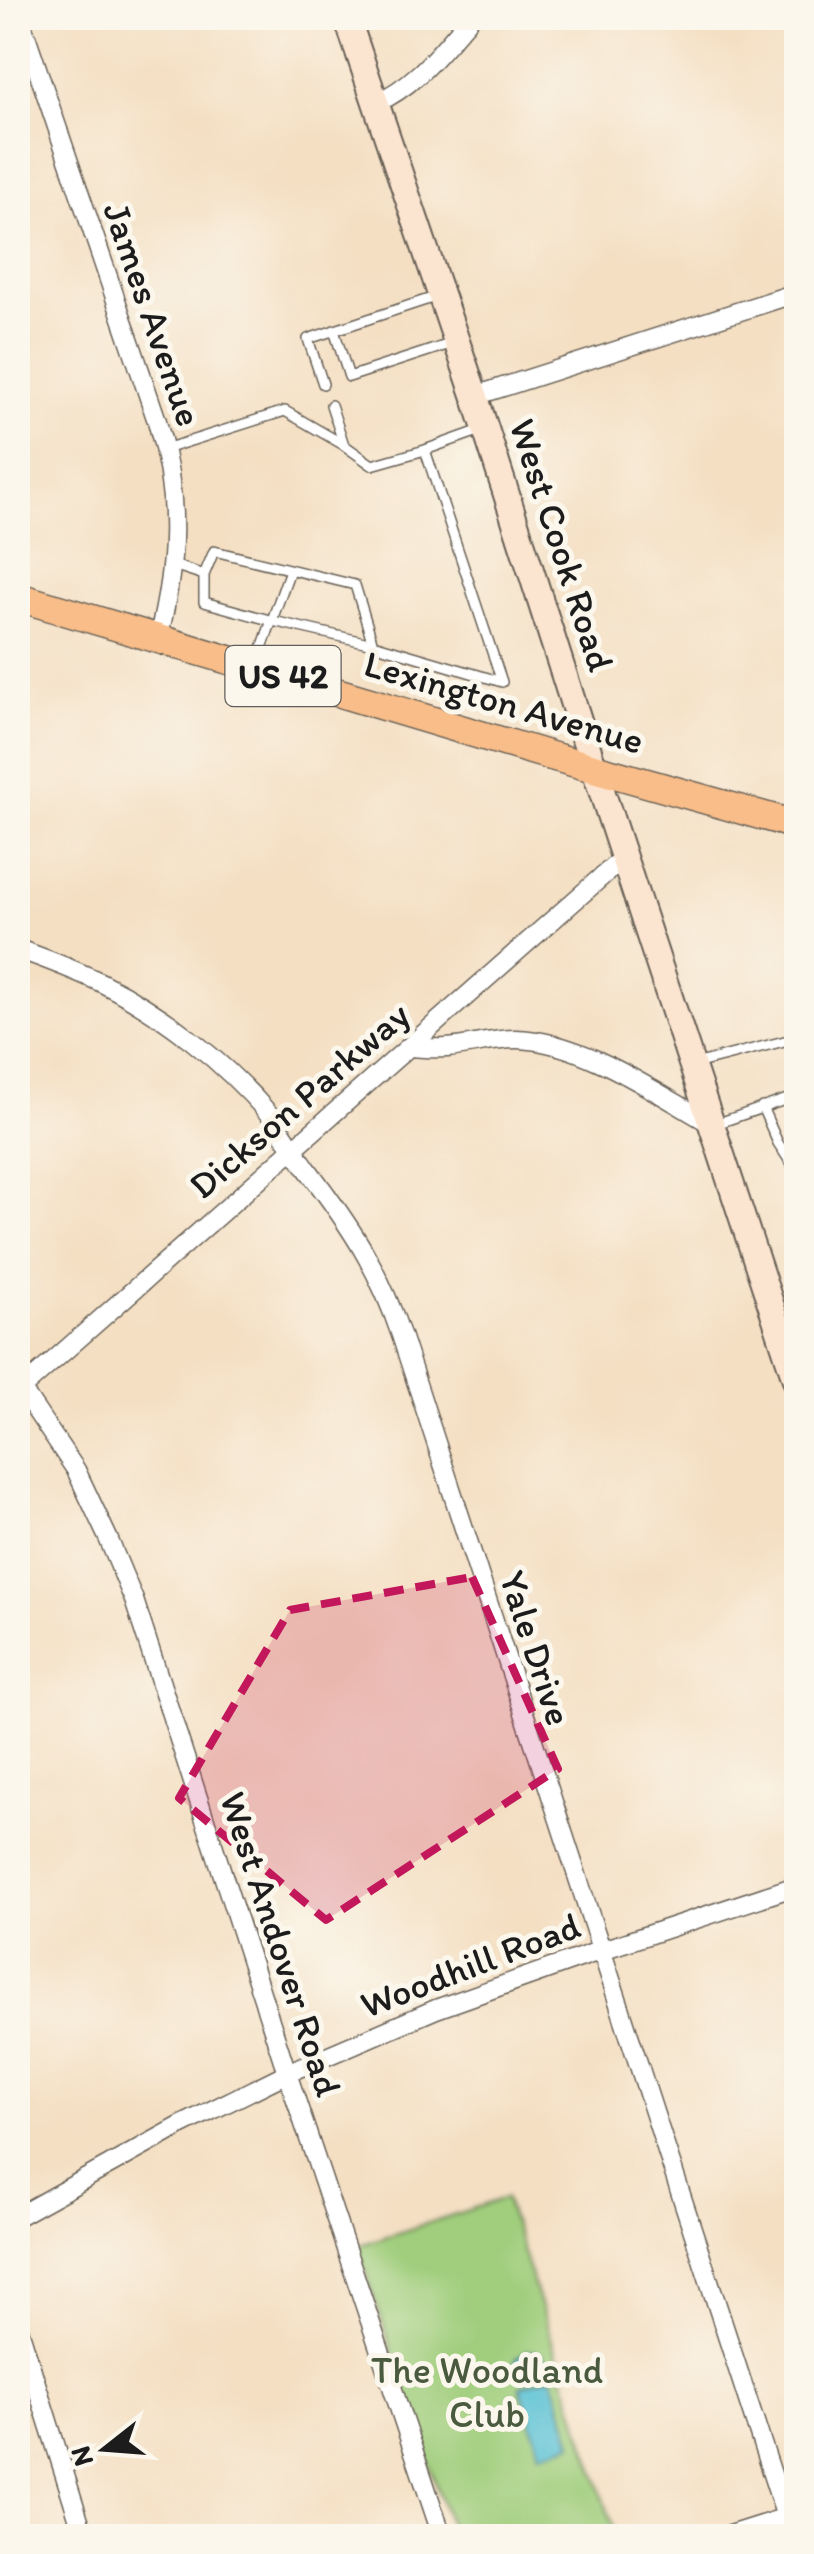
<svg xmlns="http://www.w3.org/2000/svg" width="814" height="2554" viewBox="0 0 814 2554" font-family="Itim,sans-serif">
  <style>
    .green { fill: #a0ce7d; stroke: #5e754c; stroke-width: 2.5 }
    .water { fill: #59c1d5; stroke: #3a6e78; stroke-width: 2.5 }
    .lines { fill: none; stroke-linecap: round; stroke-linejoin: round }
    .lane-casing { stroke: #686056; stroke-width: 12 }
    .street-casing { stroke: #686056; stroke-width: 21 }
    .secondary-casing { stroke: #686056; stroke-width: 29 }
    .primary-casing { stroke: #686056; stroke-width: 31 }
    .lane { stroke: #fff; stroke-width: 9 }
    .street { stroke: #fff; stroke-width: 18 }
    .secondary { stroke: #fce5d0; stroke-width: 25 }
    .primary { stroke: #f8bd89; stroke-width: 28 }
    .marked { fill: #c2185b; fill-opacity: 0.2; stroke: #c2185b; stroke-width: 8; stroke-dasharray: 20 12; stroke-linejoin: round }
    .labels { text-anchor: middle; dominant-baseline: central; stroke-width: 10; stroke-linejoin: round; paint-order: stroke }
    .shield { fill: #fbf7ec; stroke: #5f5e5a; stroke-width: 2.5 }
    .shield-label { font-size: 35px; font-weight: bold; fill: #1c1c1c }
    .street-label { font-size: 38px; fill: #1c1c1c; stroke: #fbf7ec }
    .park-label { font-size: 38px; fill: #4a5a3e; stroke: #fbf7ec }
  </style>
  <rect width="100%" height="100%" fill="#fbf7ec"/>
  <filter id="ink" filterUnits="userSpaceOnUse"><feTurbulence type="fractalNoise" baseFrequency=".01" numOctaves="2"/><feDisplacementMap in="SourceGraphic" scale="20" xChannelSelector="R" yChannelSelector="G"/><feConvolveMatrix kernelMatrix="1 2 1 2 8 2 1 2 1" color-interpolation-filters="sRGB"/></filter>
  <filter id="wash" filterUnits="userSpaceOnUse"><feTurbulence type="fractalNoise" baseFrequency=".0048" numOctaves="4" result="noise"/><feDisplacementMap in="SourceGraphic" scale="40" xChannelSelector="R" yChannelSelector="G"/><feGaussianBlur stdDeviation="2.25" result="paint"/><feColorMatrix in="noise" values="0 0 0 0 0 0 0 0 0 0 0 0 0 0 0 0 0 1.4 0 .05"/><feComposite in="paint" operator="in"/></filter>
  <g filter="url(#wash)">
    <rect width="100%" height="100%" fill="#f4dfc3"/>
    <!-- green -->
    <path class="green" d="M505,2198L616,2536H453L357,2246Z"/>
    <!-- water -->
    <path class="water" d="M527,2351C538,2351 544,2354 547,2365L515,2375L513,2369L516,2358Z
      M552,2376L573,2443L541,2453L520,2386Z"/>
  </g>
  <g filter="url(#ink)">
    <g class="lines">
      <!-- lane casing -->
      <g class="lane-casing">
        <path id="lane" d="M334,330L349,377L453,343
          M323,384L308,339L438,296
          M331,405L344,445
          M165,449L285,411L344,445L372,465L425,450
          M173,565L204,575L214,551L355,585L373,644L273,621L204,602V575
          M373,644L502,682L425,450L481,430
          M257,662L290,570
          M695,1064L796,1038
          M762,1107L778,1143L793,1166L796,1165
          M716,1124L796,1096"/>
      </g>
      <!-- street casing -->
      <g class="street-casing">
        <path id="street" d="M20,18L157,421C180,498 177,562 158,639
          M793,18L796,27
          M376,103C417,85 441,50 470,18
          M475,396L796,293
          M18,949C46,959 75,970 102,983C164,1014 224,1062 269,1114C283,1132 295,1152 308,1170C351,1227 378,1267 401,1335L786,2517
          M409,1047C421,1048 435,1049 447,1048C470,1046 493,1039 516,1039C582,1040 656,1093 713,1125
          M18,1384L76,1470L108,1538L134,1600L287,2073L442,2536
          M18,1392L624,857
          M18,2216L182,2125L287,2073L436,2009L602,1950L796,1886
          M18,2326L84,2536
          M726,2536L796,2514"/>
      </g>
      <!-- secondary casing -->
      <g class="secondary-casing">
        <path id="secondary" d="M347,18L475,396L582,731L796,1381"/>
      </g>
      <!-- primary casing -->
      <g class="primary-casing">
        <path id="primary" d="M18,597L551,756L796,825"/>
      </g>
      <!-- lane -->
      <use href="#lane" class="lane"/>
      <!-- street -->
      <use href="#street" class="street"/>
      <!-- secondary -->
      <use href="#secondary" class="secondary"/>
      <!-- primary -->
      <use href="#primary" class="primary"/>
    </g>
  </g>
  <!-- marked area -->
  <path class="marked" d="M472,1577L558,1769L326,1920L179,1798L290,1610Z"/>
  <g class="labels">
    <!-- shield labels -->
    <rect class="shield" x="225.5" y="646" width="115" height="60" rx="8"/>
    <g class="shield-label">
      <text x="283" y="676">US 42</text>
    </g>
    <!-- street labels -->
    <g class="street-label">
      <text transform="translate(153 314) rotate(71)">James Avenue</text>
      <text transform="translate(562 545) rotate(72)">West Cook Road</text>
      <text transform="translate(504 702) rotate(16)">Lexington Avenue</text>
      <text transform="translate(299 1100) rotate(-41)">Dickson Parkway</text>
      <text transform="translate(536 1648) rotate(72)">Yale Drive</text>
      <text transform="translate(281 1944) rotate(72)">West Andover Road</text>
      <text transform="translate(470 1965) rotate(-21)">Woodhill Road</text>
    </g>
    <!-- park labels -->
    <g class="park-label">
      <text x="487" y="2370">The Woodland<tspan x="487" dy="44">Club</tspan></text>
    </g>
  </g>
  <!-- margin -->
  <rect width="814" height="2554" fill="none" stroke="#fbf7ec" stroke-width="60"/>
  <!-- north arrow -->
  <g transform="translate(105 2449) rotate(253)" stroke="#fbf7ec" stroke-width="8" paint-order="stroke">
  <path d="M0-8L18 38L0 25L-18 38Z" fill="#1c1c1c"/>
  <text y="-15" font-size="28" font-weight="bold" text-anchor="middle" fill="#1c1c1c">N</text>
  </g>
</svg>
